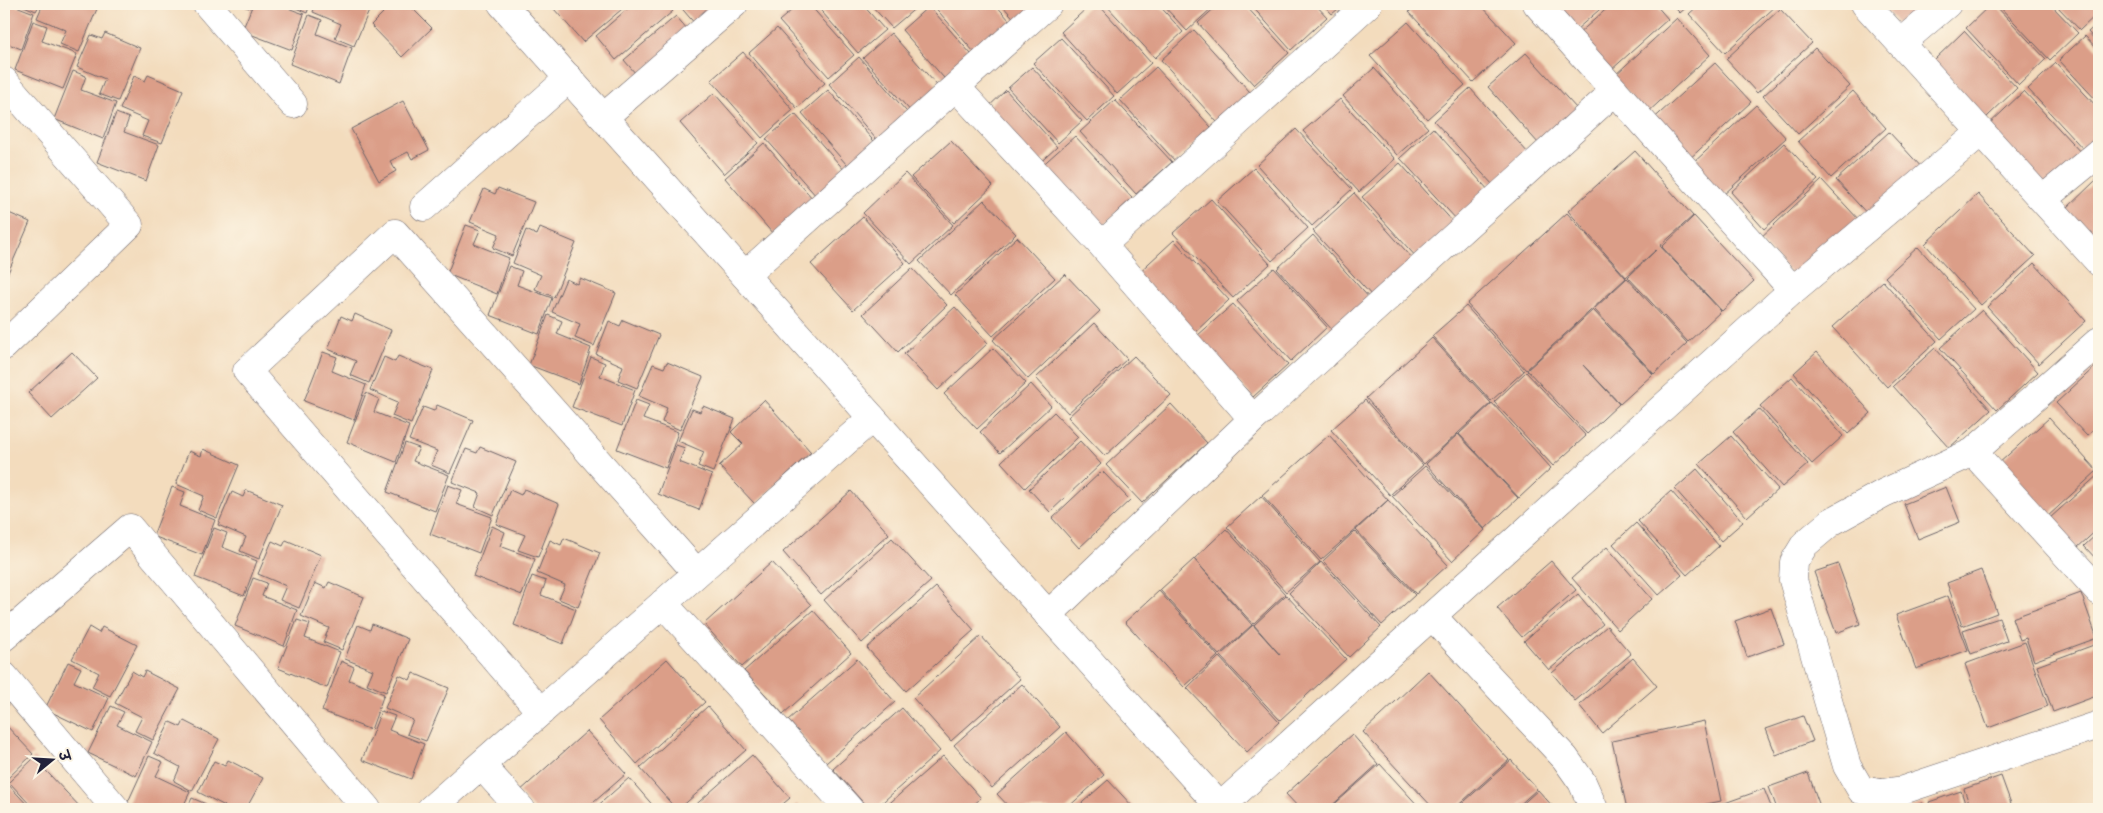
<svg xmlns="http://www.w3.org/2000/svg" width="2103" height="813" viewBox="0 0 2103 813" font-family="'Playpen Sans','Playpen Sans Deva',sans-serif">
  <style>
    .building { fill: #db9e88 }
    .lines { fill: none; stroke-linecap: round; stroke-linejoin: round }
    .minor-casing { stroke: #6b6368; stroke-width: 29 }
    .tertiary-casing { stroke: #6b6368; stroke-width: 29 }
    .minor { stroke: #fff; stroke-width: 28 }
    .tertiary { stroke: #fff; stroke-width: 28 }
  </style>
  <rect width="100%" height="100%" fill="#fcf5e5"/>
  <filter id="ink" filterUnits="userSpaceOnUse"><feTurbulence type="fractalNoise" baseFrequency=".02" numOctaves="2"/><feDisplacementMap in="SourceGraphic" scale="10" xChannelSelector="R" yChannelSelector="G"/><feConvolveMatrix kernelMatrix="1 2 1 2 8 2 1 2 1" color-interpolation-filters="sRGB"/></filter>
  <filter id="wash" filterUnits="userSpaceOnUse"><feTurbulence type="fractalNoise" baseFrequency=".0096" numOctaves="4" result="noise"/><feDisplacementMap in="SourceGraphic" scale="20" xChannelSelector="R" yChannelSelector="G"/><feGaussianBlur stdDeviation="1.12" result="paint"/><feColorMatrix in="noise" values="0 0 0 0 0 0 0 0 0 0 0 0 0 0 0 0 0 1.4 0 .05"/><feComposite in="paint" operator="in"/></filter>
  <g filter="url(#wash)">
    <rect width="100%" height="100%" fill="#f3dcbd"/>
    <g id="blocks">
      <!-- building -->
      <path class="building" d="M4,4H11L34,13L21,49L4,42Z
        M19,4H40L36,11Z
        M43,4H99L79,52L60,44L66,30L37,18Z
        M238,4H250L249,8Z
        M253,4H277L304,14L292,50L242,31Z
        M287,4H310L307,13Z
        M316,4H372L354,46L335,38L341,24L313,12Z
        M384,4H408L432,28L402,57L371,25L383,13L379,9Z
        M560,4H628L583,42L554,9Z
        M633,4H667L673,11L616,60L596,36Z
        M678,4H721L696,25Z
        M799,4H809L854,55L829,77L779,21Z
        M815,4H862L885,30L858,53Z
        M870,4H916L918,6L892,28Z
        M932,4H995L1017,29L981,60Z
        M1001,4H1041L1018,23Z
        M1091,4H1098L1151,63L1117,94L1061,32Z
        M1105,4H1158L1183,32L1155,58Z
        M1162,4H1216L1187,31Z
        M1219,4H1244L1289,53L1254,85L1198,23Z
        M1250,4H1315L1327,17L1291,50Z
        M1323,4H1344L1332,14Z
        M1418,4H1480L1516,43L1473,82L1409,12Z
        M1566,4H1606L1577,29L1560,10Z
        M1612,4H1655L1668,19L1610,71L1577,35Z
        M1671,4H1690L1680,13Z
        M1700,4H1778L1725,53L1689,14Z
        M1880,4H1935L1906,31Z
        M1991,4H1994L2046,59L2019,85L1966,28Z
        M1997,4H2050L2078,33L2050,60Z
        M2055,4H2099V12L2080,30Z
        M929,6L978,62L951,86L902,30Z
        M1780,9L1812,43L1757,93L1726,59Z
        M309,15L322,20L317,34L352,48L339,84L290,64Z
        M676,16L694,37L642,81L624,60Z
        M1677,18L1710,55L1646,114L1613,77Z
        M33,21L47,26L42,41L77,54L63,89L15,70Z
        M1408,22L1465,85L1427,119L1370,56Z
        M2099,22V44L2088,32Z
        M777,28L825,83L797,108L749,53Z
        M1194,30L1250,92L1217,122L1161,60Z
        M1964,31L2017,88L1986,118L1933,61Z
        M105,33L140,48L118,101L99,94L105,79L77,67L91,35L102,39Z
        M891,33L941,90L914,115L863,58Z
        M2085,36L2099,51V103L2059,60Z
        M1061,38L1114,96L1087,121L1033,63Z
        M1815,48L1850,86L1798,134L1763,96Z
        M743,52L793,110L762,138L711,80Z
        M1526,53L1577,109L1539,144L1488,87Z
        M859,57L913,119L882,146L829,84Z
        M1715,63L1751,102L1686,162L1649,123Z
        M2056,63L2099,109V139L2086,152L2028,89Z
        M1032,67L1082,121L1058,143L1008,88Z
        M1156,67L1211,127L1175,161L1120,100Z
        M1374,68L1428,128L1397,155L1343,96Z
        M73,71L86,76L81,90L116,103L103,139L54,119Z
        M148,75L183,90L162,143L142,136L148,121L120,109L134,76L145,81Z
        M1470,88L1529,154L1494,186L1434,121Z
        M828,90L880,148L853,172L802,113Z
        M1006,90L1057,147L1035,167L984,111Z
        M1853,91L1886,128L1831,178L1798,141Z
        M2024,91L2083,155L2045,191L1986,127Z
        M714,93L758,143L724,174L680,123Z
        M1340,99L1395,159L1359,192L1303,131Z
        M1115,100L1172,162L1136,194L1080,132Z
        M403,101L429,150L412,159L408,152L390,161L396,171L379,181L351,129Z
        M1756,105L1786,138L1722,196L1692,164Z
        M116,113L129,118L124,132L159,145L146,181L97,162Z
        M795,114L846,172L817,197L766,139Z
        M1433,128L1490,192L1458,221L1400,158Z
        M1296,129L1352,189L1312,226L1257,165Z
        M1889,132L1924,170L1871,218L1836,180Z
        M1075,136L1132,198L1096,232L1038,169Z
        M951,141L993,186L954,223L911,177Z
        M764,143L813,199L773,234L725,178Z
        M1784,143L1818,180L1764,229L1731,192Z
        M1635,151L1693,216L1660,246L1721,311L1688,342L1628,277L1656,250L1626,277L1568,211Z
        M1400,163L1456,225L1418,259L1362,197Z
        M1254,168L1308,228L1272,261L1217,201Z
        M905,173L953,225L911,264L863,213Z
        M2097,179L2099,182V247L2065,210Z
        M1822,180L1860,221L1796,279L1759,239Z
        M498,188L534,202L512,256L493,248L499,234L470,222L484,189L495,194Z
        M1354,193L1414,260L1373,297L1313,231Z
        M1978,194L2035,256L1981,305L1925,244Z
        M1211,199L1270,264L1233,298L1173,233Z
        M984,200L1016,234L951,295L919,261Z
        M4,211L30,222L7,275L4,274Z
        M1567,213L1626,278L1526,370L1467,304Z
        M1694,216L1754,281L1722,311L1662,247Z
        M863,217L905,263L853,310L811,264Z
        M466,225L480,230L474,244L509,258L497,294L447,274Z
        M540,228L576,243L554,297L535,289L541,275L513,263L526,230L537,235Z
        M1313,235L1371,300L1335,333L1277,269Z
        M1017,237L1055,278L993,336L955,295Z
        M1174,240L1229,300L1192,335L1136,275Z
        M1918,247L1974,309L1941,339L1885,277Z
        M2034,263L2086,321L2039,364L1987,307Z
        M509,266L522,271L517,285L552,298L539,334L490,315Z
        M912,268L947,305L898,352L863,314Z
        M1274,268L1327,327L1291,361L1237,301Z
        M1065,274L1100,311L1028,379L993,340Z
        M580,278L616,293L594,346L575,338L580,324L552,312L566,279L577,284Z
        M1627,278L1687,343L1654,374L1594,309Z
        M1883,281L1937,341L1887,387L1832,327Z
        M1233,304L1288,365L1253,397L1197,336Z
        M1466,306L1524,371L1491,401L1432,336Z
        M955,307L988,343L938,390L904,354Z
        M1593,310L1653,374L1620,404L1583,365L1619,404L1587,434L1527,370Z
        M1982,310L2038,372L1997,410L1940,348Z
        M355,314L391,330L369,383L350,375L356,361L328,349L341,316L352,321Z
        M548,315L562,321L557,334L591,348L579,384L529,365Z
        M623,320L659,335L637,388L618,380L623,366L596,354L609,321L620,326Z
        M1094,323L1127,359L1068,413L1036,378Z
        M1432,338L1491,403L1424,464L1366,398Z
        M993,348L1026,383L977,429L944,394Z
        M1935,348L1991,410L1949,448L1893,386Z
        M72,352L97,378L52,419L28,393Z
        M323,352L337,357L332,371L366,385L354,420L304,401Z
        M1817,352L1871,413L1848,434L1794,373Z
        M398,356L433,370L411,424L392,416L398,402L370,390L384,357L395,362Z
        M1134,356L1171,395L1105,456L1068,417Z
        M591,357L605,363L600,376L635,390L622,426L572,407Z
        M667,362L703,377L680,430L662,422L667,408L639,396L653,364L664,368Z
        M2099,363V425L2087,436L2056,403Z
        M1526,372L1586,436L1553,466L1494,402Z
        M1792,377L1843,436L1812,464L1760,406Z
        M1031,384L1051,406L1000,453L980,432Z
        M366,393L379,399L374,412L409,426L396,462L347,442Z
        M636,400L649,405L643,419L678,432L666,468L617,449Z
        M764,400L811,452L755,504L719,466L743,444L731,432Z
        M1365,400L1423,465L1390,495L1331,430Z
        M1492,403L1551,468L1519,498L1459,434Z
        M1171,404L1207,443L1142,503L1106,465Z
        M437,405L473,420L450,473L431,465L437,451L409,440L423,407L434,411Z
        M703,406L735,419L713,472L698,466L704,452L678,441L692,409L700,412Z
        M1759,409L1808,464L1782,487L1733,432Z
        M1054,412L1078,437L1025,488L1001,462Z
        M2049,418L2097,471L2046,518L1998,464Z
        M1458,434L1518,498L1485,529L1426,464Z
        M1329,435L1388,500L1321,560L1262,495Z
        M1731,436L1778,489L1747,517L1699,464Z
        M1080,441L1101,464L1050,512L1029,489Z
        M405,443L419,448L413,461L449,475L435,511L387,492Z
        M676,445L685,448L679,462L712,475L699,510L658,494Z
        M480,447L516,462L493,515L475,507L480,493L452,482L466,449L477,453Z
        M203,449L239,465L217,518L198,510L204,496L176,484L189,451L201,456Z
        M1425,466L1485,530L1452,561L1392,496Z
        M1697,469L1743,522L1721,541L1675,489Z
        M1102,471L1130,500L1079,548L1052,518Z
        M2099,474V528L2077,548L2050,518Z
        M448,485L462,490L456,504L492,517L479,553L430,534Z
        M172,487L185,492L180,506L215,520L202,555L153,536Z
        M1946,487L1960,522L1918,539L1904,504Z
        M524,489L559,504L538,557L518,550L525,535L496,524L510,490L521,495Z
        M246,490L282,505L259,559L240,551L246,537L218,525L232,492L243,497Z
        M851,491L889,534L821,595L783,552Z
        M1671,491L1719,546L1687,575L1638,521Z
        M1261,496L1320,562L1286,592L1227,527Z
        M1388,500L1448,565L1416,594L1356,530Z
        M1636,523L1682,575L1659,595L1613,544Z
        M492,526L505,532L500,546L535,559L522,595L473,576Z
        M214,528L227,533L222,547L257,561L244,596L195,577Z
        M1226,529L1285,594L1253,624L1194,559Z
        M1355,531L1415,595L1382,625L1323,561Z
        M2099,532V562L2084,546Z
        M564,538L600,553L578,607L559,599L565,585L537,573L550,540L561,545Z
        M892,538L931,581L862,643L824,600Z
        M286,540L321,555L299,608L280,600L286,586L258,574L272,541L283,546Z
        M1607,547L1652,599L1618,630L1572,578Z
        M1194,559L1252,625L1219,655L1160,590Z
        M1551,561L1576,590L1522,637L1497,608Z
        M772,562L811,605L742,667L704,624Z
        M1321,562L1381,627L1349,657L1289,593Z
        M1838,564L1860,624L1836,633L1814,572Z
        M1981,570L1997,613L1962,626L1947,583Z
        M532,576L546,581L541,595L576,609L563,644L514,625Z
        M253,578L267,583L262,596L297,610L284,646L235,626Z
        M329,582L364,597L342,650L323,642L329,628L301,616L315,583L326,588Z
        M936,587L974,630L906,691L867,648Z
        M1159,591L1218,656L1184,687L1125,622Z
        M2081,593L2097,638L2034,661L2026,638L2020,640L2012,618Z
        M1578,594L1603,624L1549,670L1524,641Z
        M1286,595L1346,659L1280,720L1220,656L1253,625L1280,655L1254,625Z
        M1948,596L1968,650L1916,669L1896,615Z
        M1771,608L1784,644L1747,657L1735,621Z
        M813,610L851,653L783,714L744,671Z
        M1999,618L2007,641L1971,654L1963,630Z
        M297,620L310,624L305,638L340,652L327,688L278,668Z
        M372,624L408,639L386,692L367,684L373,670L345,659L358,625L370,630Z
        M1607,626L1631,654L1575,701L1552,673Z
        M89,627L99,633L102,627L137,645L110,696L92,687L99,673L72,659Z
        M981,636L1020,679L951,741L913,698Z
        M2025,642L2048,706L1988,728L1965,664Z
        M2099,643V695L2053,712L2037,666Z
        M1219,657L1279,722L1247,752L1187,688Z
        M1633,658L1657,686L1602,733L1579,705Z
        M667,659L705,702L637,764L599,720Z
        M857,659L895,702L826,763L788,720Z
        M341,661L354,667L349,680L384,694L371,730L322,711Z
        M68,662L81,668L74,682L109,698L93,732L45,709Z
        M132,671L142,677L145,671L180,689L153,740L135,731L142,717L115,703Z
        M1428,671L1509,760L1454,809H1434L1363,732Z
        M413,673L449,688L426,741L407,734L413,720L385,708L399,675L410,680Z
        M1022,684L1060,727L992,788L954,745Z
        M111,706L124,712L117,725L152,742L136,776L88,753Z
        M708,706L746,750L679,809H676L640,768Z
        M902,708L940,751L875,809H869L833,769Z
        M381,711L395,716L389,730L424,744L411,779L362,760Z
        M1803,716L1813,741L1776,755L1766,729Z
        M184,721L219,739L192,791L174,781L180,767L154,753L170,722L181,727Z
        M1704,721L1721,801L1683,809H1627L1612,741Z
        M4,723L33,754L6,780L4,777Z
        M587,731L626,774L586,809H534L519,792Z
        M1066,732L1104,775L1066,809H1011L997,794Z
        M1352,734L1378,764L1328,809H1300L1286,794Z
        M752,755L790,798L777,809H691Z
        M149,756L163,762L156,776L190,792L182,809H138L127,804Z
        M943,756L981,798L969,809H883Z
        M34,758L82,809H34L9,782Z
        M228,760L263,778L246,809H223L225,806L198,792L214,761L225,766Z
        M1511,760L1537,789L1515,809H1456Z
        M1380,764L1421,809H1329Z
        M1808,773L1821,809H1777L1769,787Z
        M2001,776L2013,809H1971L1964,789Z
        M629,778L656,809H594Z
        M1108,780L1135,809H1075Z
        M6,782L31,809H4V784Z
        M1764,789L1772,809H1708Z
        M1538,790L1555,809H1517Z
        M1961,791L1967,809H1931L1929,802Z
        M192,798L206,804L203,809H187Z
        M1923,803L1925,809H1907Z
        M797,804L801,809H791Z
        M986,804L991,809H981Z"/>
    </g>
  </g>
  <g filter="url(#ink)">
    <use href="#blocks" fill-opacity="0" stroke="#6b6368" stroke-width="1"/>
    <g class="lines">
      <!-- minor casing -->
      <g class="minor-casing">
        <path id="minor" d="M207,4L293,104
          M1537,4L1793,290
          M1865,4L2099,262
          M1901,43L1947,4
          M4,81L129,225L4,346
          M956,87L1102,245L1253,419
          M604,117L734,4
          M2043,199L2099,153
          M424,207L569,78
          M1102,245L1368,4
          M745,275L1048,4
          M2099,341L1973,452L2099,591
          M1973,452L1884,493L1831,522L1805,544L1794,562L1793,580L1847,766L1861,790L1881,793L1903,790L2099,725
          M663,603L849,809
          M1048,615L1253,419L1615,91
          M1432,616L1565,758L1582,782L1594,809
          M4,637L130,528L367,809
          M4,676L116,809
          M541,712L247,371L395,233L697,573
          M481,765L521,809
          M1220,807L1793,290L1981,132
          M431,809L872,418"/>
      </g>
      <!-- tertiary casing -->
      <g class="tertiary-casing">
        <path id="tertiary" d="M502,4L1222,809"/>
      </g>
      <!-- minor -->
      <use href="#minor" class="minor"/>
      <!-- tertiary -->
      <use href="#tertiary" class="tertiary"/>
    </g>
  </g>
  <!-- margin -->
  <rect width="2103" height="813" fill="none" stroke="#fcf5e5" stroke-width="20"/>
  <!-- north arrow -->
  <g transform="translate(52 760) rotate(72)" stroke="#fcf5e5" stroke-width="4" paint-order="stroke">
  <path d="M0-4L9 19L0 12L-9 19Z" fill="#22223b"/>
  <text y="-8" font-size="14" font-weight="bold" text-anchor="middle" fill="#22223b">उ</text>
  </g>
</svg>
